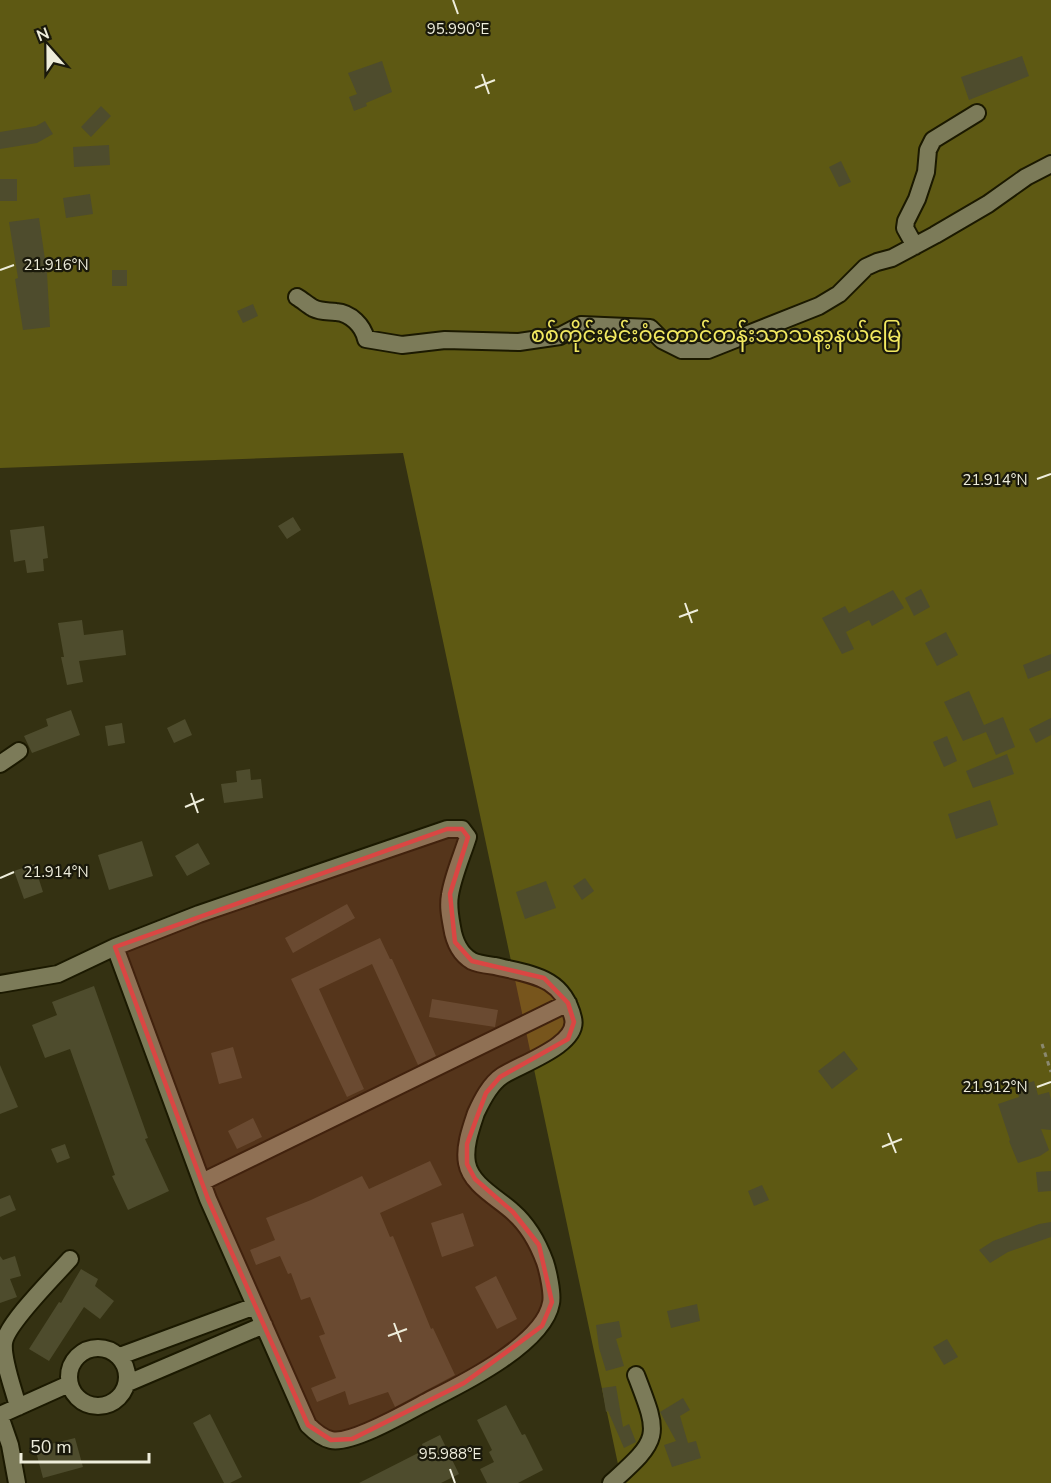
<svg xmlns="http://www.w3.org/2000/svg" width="1051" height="1483" viewBox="0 0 1051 1483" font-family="'Nunito Sans','Noto Sans Myanmar',sans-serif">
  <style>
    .green { fill: #5e5913 }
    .building { fill: #4e4c2d }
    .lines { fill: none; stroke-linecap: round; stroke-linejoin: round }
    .minor-casing { stroke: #1b1900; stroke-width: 20 }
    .path { stroke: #8a886f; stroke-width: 3; stroke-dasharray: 4.5 4.5; stroke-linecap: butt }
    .minor { stroke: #7c7b59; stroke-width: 16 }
    .marked { fill: #da4643; fill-opacity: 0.2; stroke: #da4643; stroke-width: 4.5; stroke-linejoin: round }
    .ticks { fill: none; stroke: #eeeddb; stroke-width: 2 }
    .labels { text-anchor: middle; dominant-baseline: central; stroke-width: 4.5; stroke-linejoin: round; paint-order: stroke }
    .park-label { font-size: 21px; fill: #f2e960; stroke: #1a190b }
    .ticks-label { font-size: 15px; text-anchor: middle; fill: #eeeddb; stroke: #1a190b; stroke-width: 4.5; stroke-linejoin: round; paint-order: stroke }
  </style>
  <rect width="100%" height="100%" fill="#343112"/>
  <!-- green -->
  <path class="green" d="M0,0H1051V1483H622L403,453L0,468Z"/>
  <!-- building -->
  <path class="building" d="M1022,56L1029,76L969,100L961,77Z
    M382,61L392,92L366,103L367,106L354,111L349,97L357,94L348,73Z
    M101,106L111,116L91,137L81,127Z
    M45,121L53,134L37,143L0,149V132L36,126Z
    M109,145L110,165L74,167L73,147Z
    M841,161L851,182L839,187L829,167Z
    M0,179H17V201H0Z
    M90,194L93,214L66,218L63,198Z
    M39,218L47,273L50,327L23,330L15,279L18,278L9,222Z
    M112,270H127V286H112Z
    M253,304L258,316L243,323L237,311Z
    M293,517L301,530L287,539L278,526Z
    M44,526L48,558L43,559L44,571L27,573L25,560L14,562L10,530Z
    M921,589L930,607L914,616L905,598Z
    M893,590L904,608L872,626L869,620L846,632L854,649L842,654L822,618L845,606L849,613Z
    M82,620L84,635L123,630L126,655L79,661L83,682L67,685L61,657H64L58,623Z
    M946,632L958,655L937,666L925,643Z
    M1051,654V670L1028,679L1023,665Z
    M969,691L984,725L1003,717L1015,747L996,755L986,732L963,741L944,702Z
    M71,710L80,735L32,753L24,736L48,726L46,719Z
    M1051,718V735L1036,743L1029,729Z
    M185,719L192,735L174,743L167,728Z
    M122,723L125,743L108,746L105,726Z
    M947,736L957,761L944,767L933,742Z
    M1007,754L1014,774L973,788L966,771Z
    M250,769L251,780L261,779L263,798L224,803L221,784L237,782L236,771Z
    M990,800L998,825L956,839L948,814Z
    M142,841L153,876L109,890L98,855Z
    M198,843L210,864L187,876L175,856Z
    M34,864L43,892L24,899L14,871Z
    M585,878L594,891L582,900L573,886Z
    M546,881L556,908L525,919L516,892Z
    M347,904L355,918L293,953L285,938Z
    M380,938L390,959H392L436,1056L418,1065L372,964L319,989L364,1089L347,1097L291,979Z
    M94,986L148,1138L145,1139L169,1191L128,1210L112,1176L115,1175L70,1049L45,1058L32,1025L57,1015L52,1002Z
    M432,999L498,1010L495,1027L429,1017Z
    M233,1047L242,1078L219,1084L211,1053Z
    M844,1051L858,1069L832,1089L818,1071Z
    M0,1065L18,1107L0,1114Z
    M1034,1081L1038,1095L1049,1092L1051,1100V1130L1041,1129L1049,1150L1040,1156L1018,1163L1009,1141L1010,1140L998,1104L1019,1097L1016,1087Z
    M253,1118L262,1137L237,1149L228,1131Z
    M65,1144L70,1158L57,1163L51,1149Z
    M430,1161L442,1185L380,1213L390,1237L393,1236L431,1329L433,1328L455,1375L395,1407L388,1392L349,1405L345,1391L317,1402L311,1388L336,1378L319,1336L325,1334L310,1297L301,1300L291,1273L288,1274L280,1256L256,1265L250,1250L275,1240L266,1218L311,1200L362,1176L369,1189Z
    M1051,1171V1191L1038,1192L1036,1172Z
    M762,1185L769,1200L754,1206L748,1191Z
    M10,1195L16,1210L0,1217V1199Z
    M463,1213L474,1246L442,1257L431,1223Z
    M1051,1222V1237L1008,1252L990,1263L979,1250L993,1241L1039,1224Z
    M0,1256L3,1260L15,1256L21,1276L10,1279L17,1297L0,1303Z
    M81,1269L98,1279L95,1286L114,1301L100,1319L84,1307L49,1361L29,1349L59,1302L61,1303Z
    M496,1276L517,1319L497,1329L475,1287Z
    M697,1304L700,1321L671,1328L667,1311Z
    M619,1321L622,1337L616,1339L624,1366L606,1371L599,1348L596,1325Z
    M947,1339L958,1357L944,1365L933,1347Z
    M616,1386L623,1427L629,1424L636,1442L624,1448L608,1411L606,1412L602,1388Z
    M683,1398L690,1410L680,1416L688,1443L696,1441L701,1458L672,1467L664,1445L676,1441L660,1412Z
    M506,1405L522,1435L525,1434L543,1470L518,1483H487L480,1469L494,1462L489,1452L492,1450L477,1420Z
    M210,1414L242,1477L230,1483H224L193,1423Z
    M440,1435L459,1474L441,1483H359L424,1450L422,1444Z
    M75,1438L83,1467L43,1478L35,1448Z"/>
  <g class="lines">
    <!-- minor casing -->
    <g class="minor-casing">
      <path id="minor" d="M915,246L905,228L906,221L917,199L926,172L928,150L933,140L977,113
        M297,297C302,300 308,305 313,308C321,312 328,311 336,312C351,313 363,326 366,339L402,345L445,340L519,342L560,336L581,325L650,328L662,340L682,350H708L819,306L839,294L866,267L877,262L892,258L935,235L988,204L1026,177L1051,164
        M0,764L19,751
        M0,984L58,974L115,947L199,914L447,829H462L468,837C462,856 453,876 450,895C448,906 450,916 452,927C454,940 460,954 472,961C478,964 488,965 495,966C531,975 563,976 573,1018C580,1045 520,1064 502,1076C490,1084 482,1100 476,1113C471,1128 464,1147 467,1163C471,1185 498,1198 513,1212C529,1226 538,1243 545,1262C548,1271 553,1294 551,1303C544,1343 466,1382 432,1399C411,1410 352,1445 331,1440C322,1438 314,1431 308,1425L208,1199L115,947
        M202,1182L568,1003
        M69 1377a29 29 0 1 1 58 0a29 29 0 1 1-58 0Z
        M120,1356L255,1306
        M128,1383L264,1325
        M18,1407C14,1390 2,1360 4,1343C6,1324 56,1275 70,1259
        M0,1415L69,1384
        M0,1416L10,1445L17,1483
        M611,1483C661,1438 660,1437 636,1375"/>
    </g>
    <!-- path -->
    <path class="path" d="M1042,1044L1051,1072"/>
    <!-- minor -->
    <use href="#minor" class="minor"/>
  </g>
  <!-- marked area -->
  <path class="marked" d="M447,829H462L468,837L450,894L455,942L472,961L544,978L568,1003L574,1022L568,1039L500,1077L486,1093L467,1144V1164L475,1179L513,1212L539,1245L552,1302L542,1326L464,1383L352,1439L331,1440L308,1425L208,1199L115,947Z"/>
  <!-- ticks -->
  <path class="ticks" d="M453,0L458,14M482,74L489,94M475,88L495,80M0,270L14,265M1037,479L1051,474M685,603L692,623M679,617L698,610M191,793L198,813M185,807L204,799M0,878L14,872M1037,1087L1051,1082M888,1133L896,1153M882,1147L902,1139M394,1323L401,1342M388,1336L407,1329M450,1469L455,1483"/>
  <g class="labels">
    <!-- park labels -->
    <g class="park-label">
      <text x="716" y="335">စစ်ကိုင်းမင်းဝံတောင်တန်းသာသနာ့နယ်မြေ</text>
    </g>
  </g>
  <g class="ticks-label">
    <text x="458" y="34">95.990°E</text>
    <text x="56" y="270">21.916°N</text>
    <text x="995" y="485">21.914°N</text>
    <text x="56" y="877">21.914°N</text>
    <text x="995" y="1092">21.912°N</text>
    <text x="450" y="1459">95.988°E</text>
  </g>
  <!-- north arrow -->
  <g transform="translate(48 48) rotate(339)" stroke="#1a190b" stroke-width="4.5" paint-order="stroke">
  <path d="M0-4.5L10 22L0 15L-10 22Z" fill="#eeeddb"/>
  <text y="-9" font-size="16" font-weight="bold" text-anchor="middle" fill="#eeeddb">N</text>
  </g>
  <!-- scale -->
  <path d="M21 1453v9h128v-9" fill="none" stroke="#eeeddb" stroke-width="3"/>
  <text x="30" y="1453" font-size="18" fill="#eeeddb" stroke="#1a190b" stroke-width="4.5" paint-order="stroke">50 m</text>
</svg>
